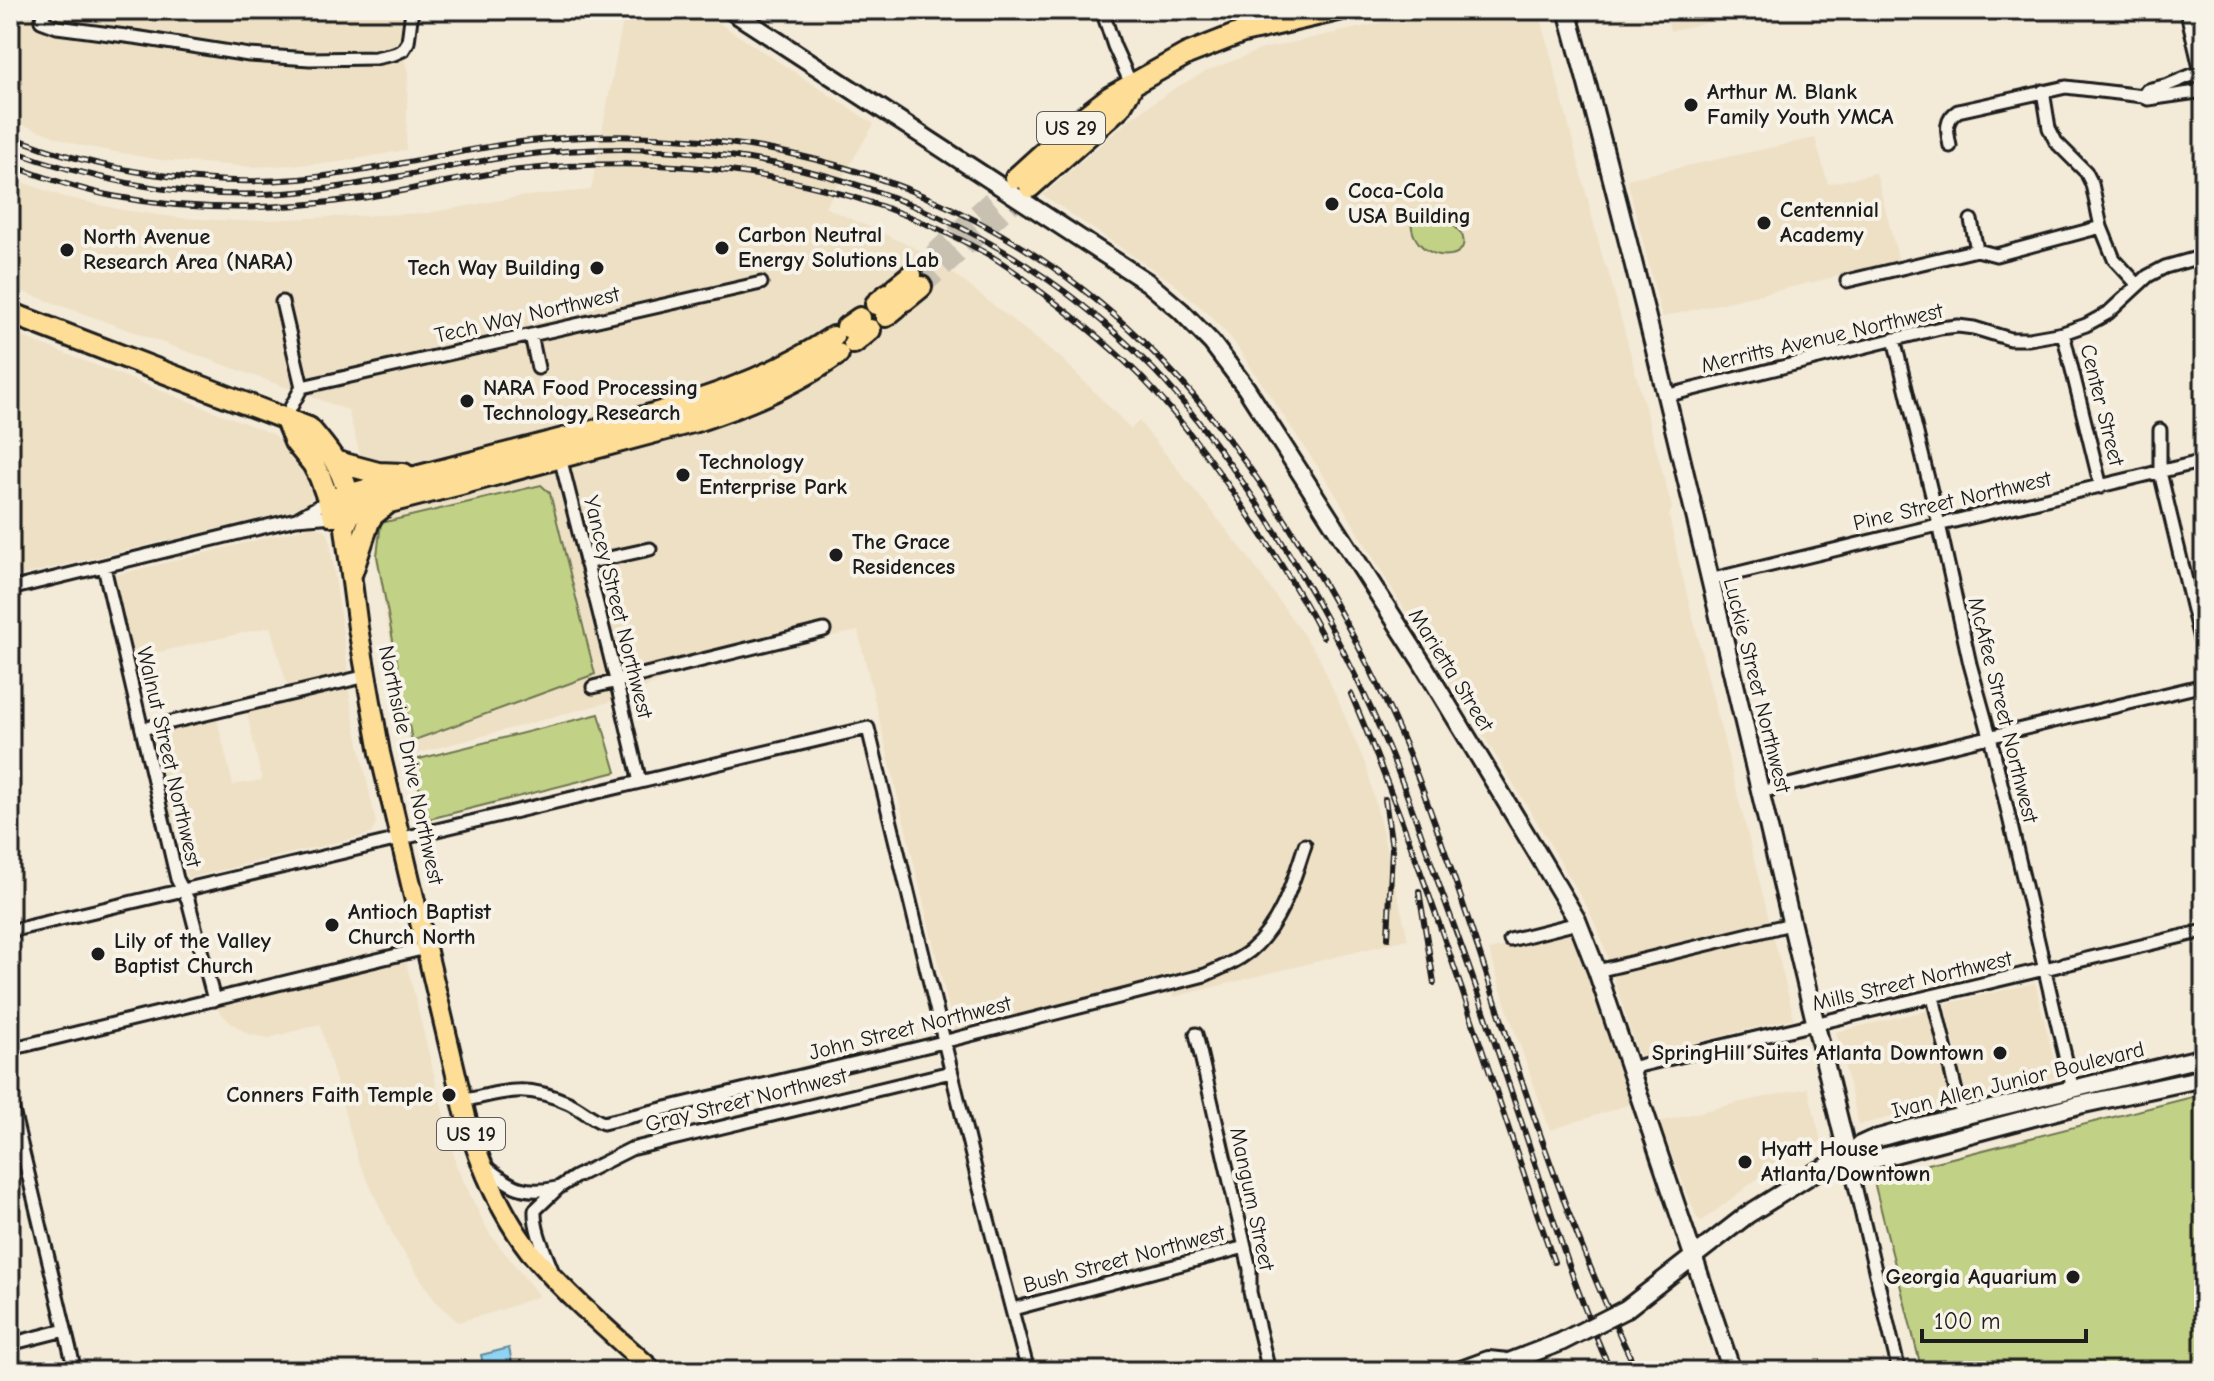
<svg xmlns="http://www.w3.org/2000/svg" width="2214" height="1381" viewBox="0 0 2214 1381" font-family="'Comic Neue',sans-serif">
  <style>
    .built { fill: #eee0c5 }
    .green { fill: #c1d186; stroke: #6e7651; stroke-width: 2 }
    .water { fill: #91d3f2; stroke: #628a9c; stroke-width: 2 }
    .lines { fill: none; stroke-linecap: round; stroke-linejoin: round }
    .highway-tunnel { stroke: #c8c1b2; stroke-width: 20; stroke-dasharray: 20 10; stroke-linecap: butt }
    .street-casing { stroke: #1c1c1c; stroke-width: 17 }
    .secondary-casing { stroke: #1c1c1c; stroke-width: 22 }
    .primary-casing { stroke: #1c1c1c; stroke-width: 24 }
    .highway-casing { stroke: #1c1c1c; stroke-width: 26 }
    .street { stroke: #f7f3e8; stroke-width: 11 }
    .secondary { stroke: #f7f3e8; stroke-width: 16 }
    .primary { stroke: #fede96; stroke-width: 18 }
    .highway { stroke: #fede96; stroke-width: 20 }
    .rail-casing { stroke: #1c1c1c; stroke-width: 6 }
    .rail { stroke: #f7f3e8; stroke-width: 3; stroke-dasharray: 9; stroke-linecap: butt }
    .secondary-bridge-casing { stroke: #1c1c1c; stroke-width: 22; stroke-linecap: butt }
    .secondary-bridge { stroke: #f7f3e8; stroke-width: 16 }
    .poi-dot { fill: #1c1c1c; stroke: #f7f3e8; stroke-width: 3 }
    .labels { text-anchor: middle; dominant-baseline: central; stroke-width: 8; stroke-linejoin: round; paint-order: stroke }
    .shield { fill: #f7f3e8; stroke: #5e5c59; stroke-width: 2 }
    .shield-label { font-size: 20px; font-weight: bold; fill: #1c1c1c }
    .poi-label { font-size: 22px; font-weight: bold; fill: #1c1c1c; stroke: #f7f3e8; text-anchor: start }
    .street-label { font-size: 22px; fill: #1c1c1c; stroke: #f7f3e8 }
  </style>
  <rect width="100%" height="100%" fill="#f3ead8"/>
  <filter id="ink" filterUnits="userSpaceOnUse"><feTurbulence type="fractalNoise" baseFrequency=".0125" numOctaves="2"/><feDisplacementMap in="SourceGraphic" scale="16" xChannelSelector="R" yChannelSelector="G"/><feConvolveMatrix kernelMatrix="1 2 1 2 8 2 1 2 1" color-interpolation-filters="sRGB"/></filter>
  <g filter="url(#ink)">
    <!-- built -->
    <path class="built" d="M10,10H405L400,45L408,71L406,150L333,163L255,167L160,160L78,145L10,120Z
      M625,10H695L708,16L874,124L825,207L917,249L955,275L1061,358L1131,429L1139,421L1246,554L1319,657L1367,768L1408,939L1173,997L1168,979L955,1033L858,631L695,663L628,697L411,755L375,557L378,521L348,410L10,287V178L64,197L122,210L181,218L240,221L428,213L518,197L591,190Z
      M1439,10H1539L1604,263L1608,270L1672,508L1669,515L1680,567L1794,1018L1641,1056L1637,1051L1601,937L1588,909L1536,820L1410,619L1330,485L1232,339L1205,311L1173,283L1043,195L1131,118L1177,87L1207,71L1263,49Z
      M1665,10H1765L1670,31Z
      M1815,138L1828,184L1876,173L1899,262L1662,317L1627,179Z
      M10,332L273,434L297,454L315,487L311,499L300,509L10,578Z
      M313,526L325,530L329,536L349,675L288,688L270,627L132,658L112,576Z
      M348,685L354,721L376,823L371,834L188,878L148,731L216,715L233,785L262,780L246,709Z
      M1573,928L1634,1103L1550,1130L1507,1009L1489,950Z
      M405,957L457,1168L489,1233L539,1296L501,1310L458,1322L436,1302L395,1239L358,1160L320,1024L269,1038L248,1034L231,1023L213,1005Z
      M2035,983L2058,1077L1967,1099L1945,1004Z
      M1929,1010L1951,1102L1859,1125L1836,1032Z
      M1808,1088L1821,1141L1778,1163L1702,1221L1697,1218L1659,1122L1737,1103Z"/>
    <!-- green -->
    <path class="green" d="M1419,210C1432,214 1472,227 1462,248C1460,252 1456,254 1451,255C1427,259 1404,236 1414,212Z
      M541,485L550,493L595,674L412,741L377,556L381,523Z
      M599,714L616,772L429,819L411,761Z
      M2204,1094V1371H1922L1873,1178Z"/>
    <!-- water -->
    <path class="water" d="M509,1348L513,1367L495,1371L493,1362L483,1364L481,1355Z"/>
    <g class="lines">
      <!-- highway-tunnel -->
      <path class="highway-tunnel" d="M911,275L1016,178
        M921,287L1030,187"/>
      <!-- street casing -->
      <g class="street-casing">
        <path id="street" d="M46,10L41,21L57,27L141,38L249,55L310,59L375,58L394,54L403,50L408,42L412,10
          M1102,10L1114,46L1132,86
          M2043,91L2049,128L2056,142L2086,172L2092,184L2101,227L2114,259L2138,285
          M2143,96L2147,90L2168,85L2192,75L2204,80
          M1950,146C1947,131 1944,120 1958,111L2066,87L2143,96L2148,99L2197,92L2204,82
          M1971,220L1977,250
          M1847,281L1977,250L1996,255L2101,227
          M282,302L302,387L285,418
          M2063,333L2101,487
          M531,335L538,368
          M1894,339L1939,524L1970,664L1990,736L2073,1090
          M302,387L761,283
          M1665,396L1940,328L1958,326L1974,328L2010,339H2029L2063,333L2086,325L2108,313L2148,276L2165,267L2204,256
          M2160,430V472L2204,656
          M559,453L616,680L640,782
          M298,518L329,500
          M586,563L650,549
          M104,567L177,879L188,900L214,1000
          M1709,580L2204,461
          M10,589L296,519L334,516
          M593,687L824,630
          M142,729L367,676
          M1760,792L2204,685
          M10,931L868,728L980,1189L1028,1371
          M1510,940L1578,923
          M1597,971L1791,924
          M1933,997L1962,1116
          M1196,1034L1250,1269V1292L1269,1371
          M10,1049L426,948
          M1630,1068L2204,931
          M10,1098L75,1371
          M463,1101C506,1091 526,1083 569,1103C581,1109 591,1118 603,1123L931,1045L1205,975C1221,968 1236,962 1250,951C1281,925 1293,882 1305,845
          M1848,1156L1899,1371
          M486,1167C511,1187 524,1195 557,1188
          M552,1270C545,1252 534,1230 535,1210L558,1188L575,1177L631,1149L951,1072
          M1013,1309L1245,1247
          M10,1344L65,1330"/>
      </g>
      <!-- secondary casing -->
      <g class="secondary-casing">
        <path id="secondary" d="M730,10L1147,282L1181,311L1212,343L1246,388L1421,661L1536,851L1577,920L1597,971L1732,1371
          M1567,10C1671,389 1753,775 1848,1156
          M2189,10L2204,74
          M1848,1156L1864,1162L2079,1105L2204,1078
          M1626,1309L1747,1215L1814,1173L1848,1156L1860,1145L1871,1140L1921,1126L2204,1057
          M1458,1371L1488,1360L1509,1362"/>
      </g>
      <!-- primary casing -->
      <g class="primary-casing">
        <path id="primary" d="M352,512L345,528L358,628L380,753L466,1117C481,1168 502,1219 537,1260C572,1300 614,1335 653,1371"/>
      </g>
      <!-- highway casing -->
      <g class="highway-casing">
        <path id="highway" d="M1016,178L1080,120L1110,97L1187,54L1243,32L1338,10
          M1030,187L1120,107L1132,86
          M896,287L911,275
          M905,300L921,287
          M876,304L888,294
          M10,313L309,428C334,457 344,470 351,508
          M886,316L897,307
          M847,327L860,318
          M854,343L870,330
          M285,418L295,442L313,464L320,477L334,516L457,485L696,421C746,405 796,384 838,354
          M337,462L378,473L404,474
          M329,500C425,473 522,451 619,424C694,403 768,381 833,337
          M352,572L369,521L373,515L388,503"/>
      </g>
      <!-- street -->
      <use href="#street" class="street"/>
      <!-- secondary -->
      <use href="#secondary" class="secondary"/>
      <!-- primary -->
      <use href="#primary" class="primary"/>
      <!-- highway -->
      <use href="#highway" class="highway"/>
      <!-- rail casing -->
      <g class="rail-casing">
        <path id="rail" d="M10,136C100,172 203,187 299,179C374,172 446,152 521,142C571,136 623,135 674,138C848,148 1014,217 1140,339C1197,393 1244,457 1287,523C1333,596 1375,672 1408,752C1489,957 1539,1173 1637,1371
          M10,150C98,182 190,200 284,193C362,188 438,166 515,156C568,149 624,147 678,151C860,163 1027,239 1154,370C1186,403 1214,442 1241,480C1299,563 1347,652 1387,745C1404,784 1418,825 1432,865C1449,913 1467,960 1483,1008C1503,1067 1523,1126 1542,1185C1563,1249 1583,1310 1611,1371
          M10,165C43,177 77,189 112,196C195,212 279,210 362,198C415,190 467,175 520,170C681,152 849,175 991,256C1009,267 1025,279 1041,292C1077,319 1113,348 1145,381C1176,413 1204,451 1230,488C1263,536 1296,585 1323,637
          M1351,694C1430,879 1488,1073 1554,1262
          M1385,799L1392,848L1388,938
          M1419,891L1434,983"/>
      </g>
      <!-- rail -->
      <use href="#rail" class="rail"/>
      <!-- secondary-bridge casing -->
      <g class="secondary-bridge-casing">
        <path id="secondary-bridge" d="M1509,1362L1561,1342L1626,1309"/>
      </g>
      <!-- secondary-bridge -->
      <use href="#secondary-bridge" class="secondary-bridge"/>
    </g>
  </g>
  <!-- markers -->
  <g class="poi-dot">
    <circle cx="1691" cy="105" r="8"/>
    <circle cx="1332" cy="204" r="8"/>
    <circle cx="1764" cy="223" r="8"/>
    <circle cx="722" cy="248" r="8"/>
    <circle cx="67" cy="250" r="8"/>
    <circle cx="597" cy="268" r="8"/>
    <circle cx="467" cy="401" r="8"/>
    <circle cx="683" cy="475" r="8"/>
    <circle cx="836" cy="555" r="8"/>
    <circle cx="332" cy="925" r="8"/>
    <circle cx="98" cy="954" r="8"/>
    <circle cx="2000" cy="1053" r="8"/>
    <circle cx="449" cy="1095" r="8"/>
    <circle cx="1745" cy="1162" r="8"/>
    <circle cx="2073" cy="1277" r="8"/>
  </g>
  <g class="labels">
    <!-- shield labels -->
    <g class="shield">
      <rect x="1037" y="112" width="68" height="32" rx="6"/>
      <rect x="437" y="1118" width="68" height="32" rx="6"/>
    </g>
    <g class="shield-label">
      <text x="1071" y="128">US 29</text>
      <text x="471" y="1134">US 19</text>
    </g>
    <!-- poi labels -->
    <g class="poi-label">
      <text x="1707" y="92">Arthur M. Blank<tspan x="1707" dy="25">Family Youth YMCA</tspan></text>
      <text x="1348" y="191">Coca-Cola<tspan x="1348" dy="25">USA Building</tspan></text>
      <text x="1780" y="210">Centennial<tspan x="1780" dy="25">Academy</tspan></text>
      <text x="738" y="235">Carbon Neutral<tspan x="738" dy="25">Energy Solutions Lab</tspan></text>
      <text x="83" y="237">North Avenue<tspan x="83" dy="25">Research Area (NARA)</tspan></text>
      <text x="581" y="268" text-anchor="end">Tech Way Building</text>
      <text x="483" y="388">NARA Food Processing<tspan x="483" dy="25">Technology Research</tspan></text>
      <text x="699" y="462">Technology<tspan x="699" dy="25">Enterprise Park</tspan></text>
      <text x="852" y="542">The Grace<tspan x="852" dy="25">Residences</tspan></text>
      <text x="348" y="912">Antioch Baptist<tspan x="348" dy="25">Church North</tspan></text>
      <text x="114" y="941">Lily of the Valley<tspan x="114" dy="25">Baptist Church</tspan></text>
      <text x="1984" y="1053" text-anchor="end">SpringHill Suites Atlanta Downtown</text>
      <text x="433" y="1095" text-anchor="end">Conners Faith Temple</text>
      <text x="1761" y="1149">Hyatt House<tspan x="1761" dy="25">Atlanta/Downtown</tspan></text>
      <text x="2057" y="1277" text-anchor="end">Georgia Aquarium</text>
    </g>
    <!-- street labels -->
    <g class="street-label">
      <text transform="translate(527 315) rotate(-13)">Tech Way Northwest</text>
      <text transform="translate(1822 338) rotate(-13)">Merritts Avenue Northwest</text>
      <text transform="translate(2102 405) rotate(76)">Center Street</text>
      <text transform="translate(1952 501) rotate(-13)">Pine Street Northwest</text>
      <text transform="translate(618 607) rotate(76)">Yancey Street Northwest</text>
      <text transform="translate(1451 670) rotate(58)">Marietta Street</text>
      <text transform="translate(1757 685) rotate(76)">Luckie Street Northwest</text>
      <text transform="translate(2003 710) rotate(76)">McAfee Street Northwest</text>
      <text transform="translate(169 757) rotate(77)">Walnut Street Northwest</text>
      <text transform="translate(411 765) rotate(78)">Northside Drive Northwest</text>
      <text transform="translate(1912 981) rotate(-13)">Mills Street Northwest</text>
      <text transform="translate(910 1028) rotate(-14)">John Street Northwest</text>
      <text transform="translate(2018 1080) rotate(-14)">Ivan Allen Junior Boulevard</text>
      <text transform="translate(746 1100) rotate(-14)">Gray Street Northwest</text>
      <text transform="translate(1252 1199) rotate(78)">Mangum Street</text>
      <text transform="translate(1124 1259) rotate(-15)">Bush Street Northwest</text>
    </g>
  </g>
  <!-- margin -->
  <rect width="2214" height="1381" fill="none" stroke="#f7f3e8" stroke-width="40"/>
  <rect x="20" y="20" width="2174" height="1341" fill="none" stroke="#1c1c1c" stroke-width="3" filter="url(#ink)"/>
  <!-- scale -->
  <path d="M1922 1329v12h164v-12" fill="none" stroke="#1c1c1c" stroke-width="4"/>
  <text x="1934" y="1329" font-size="24" fill="#1c1c1c" stroke="#f7f3e8" stroke-width="6" paint-order="stroke">100 m</text>
</svg>
